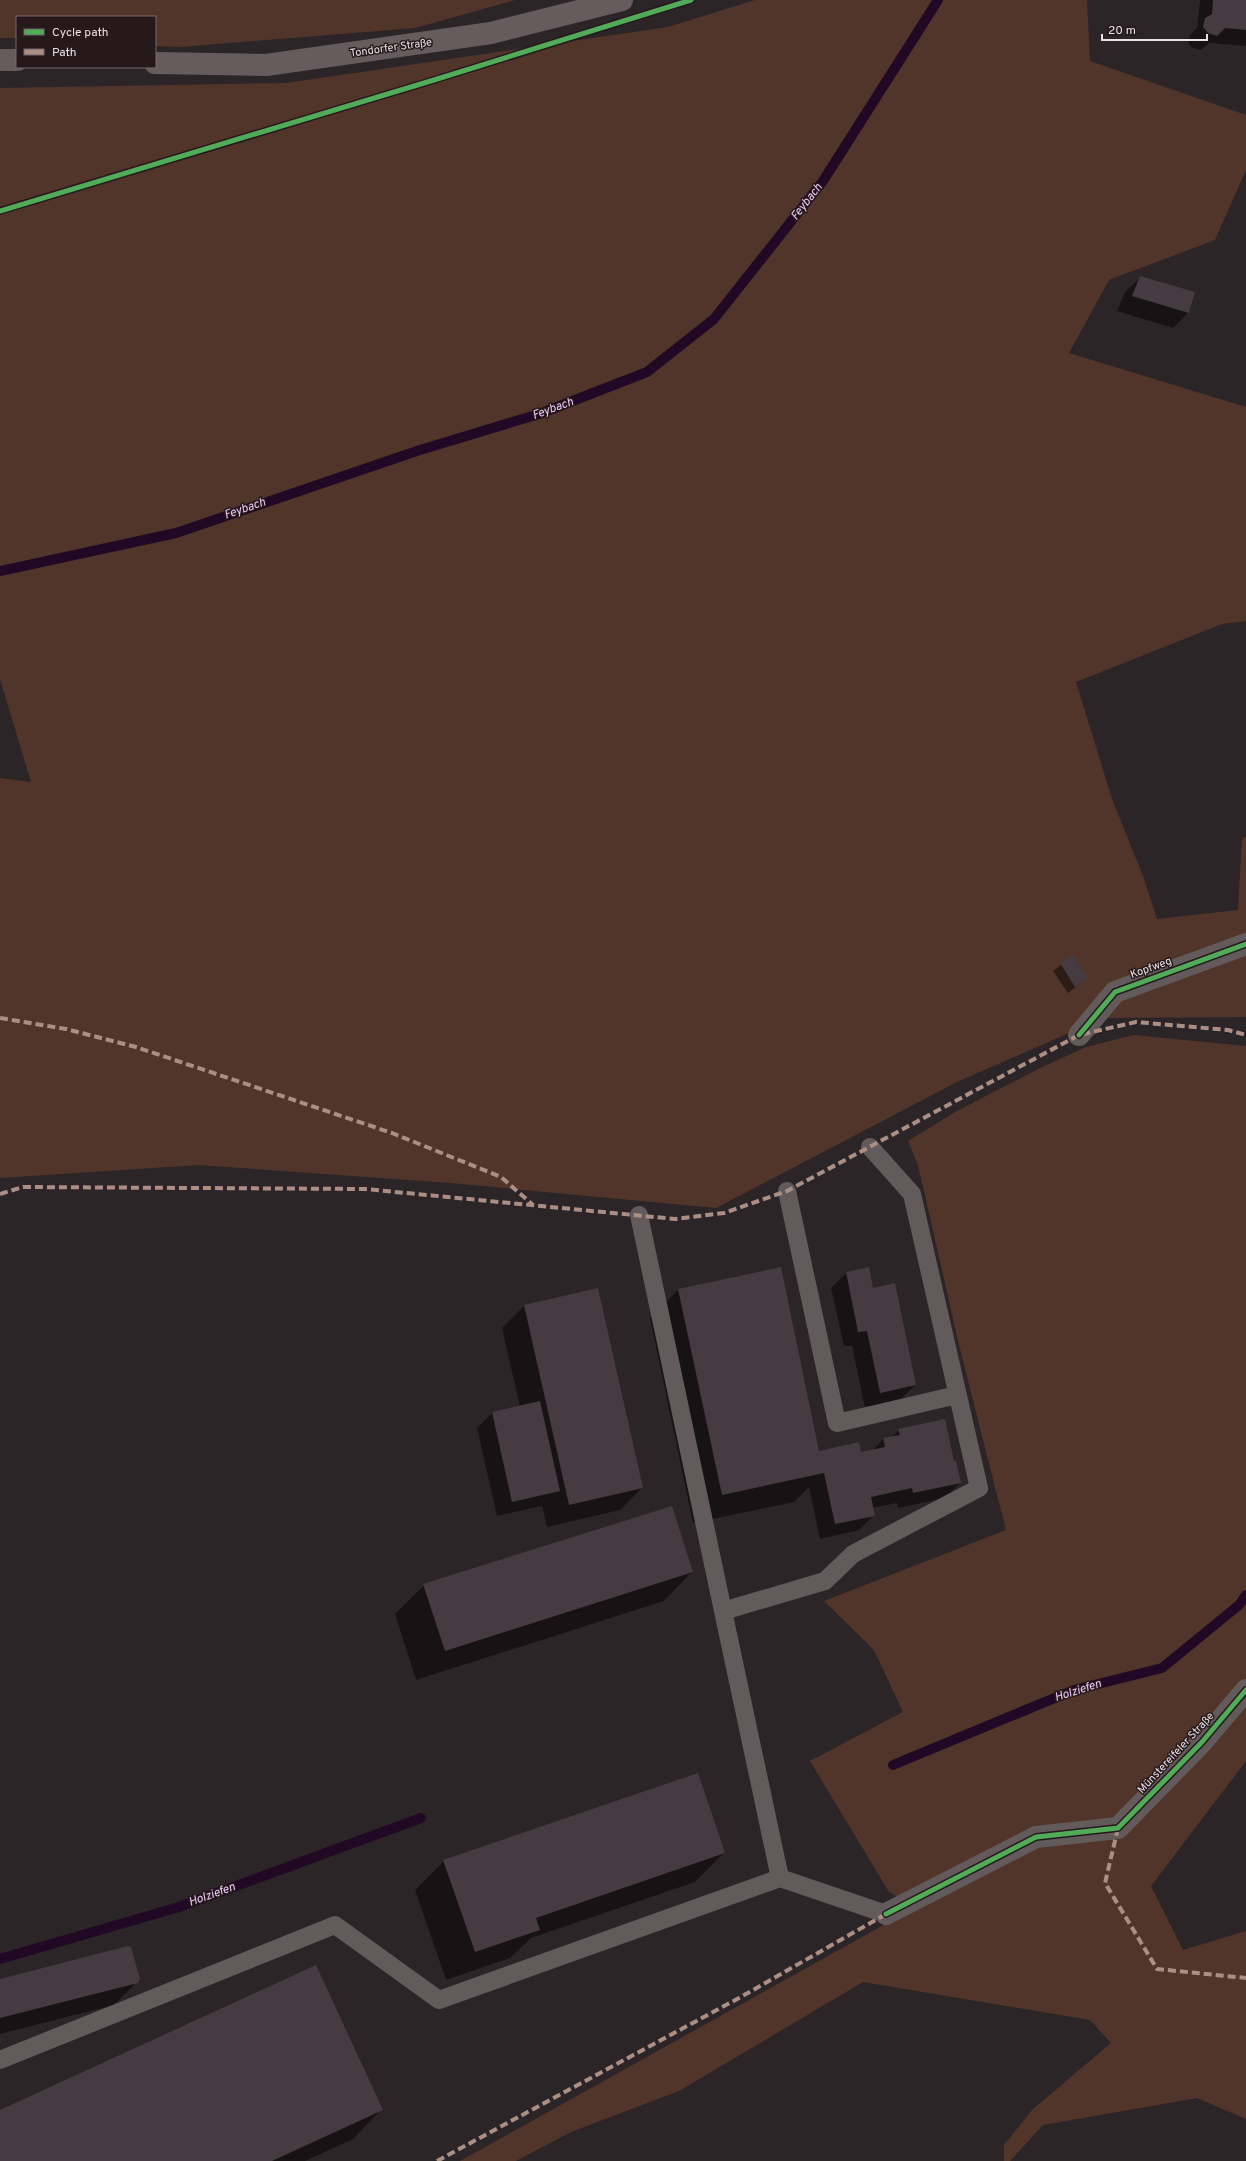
<svg xmlns="http://www.w3.org/2000/svg" width="1246" height="2161" viewBox="0 0 1246 2161" font-family="Overpass,sans-serif">
  <style>
    .green { fill: #52352a }
    .shadow { fill: #0007 }
    .lines { fill: none; stroke-linecap: round; stroke-linejoin: round }
    .stream { stroke: #210925; stroke-width: 10 }
    .building { fill: #453b41 }
    .lane { stroke: #635b5b; stroke-width: 18 }
    .street { stroke: #635b5b; stroke-width: 22 }
    .secondary { stroke: #665c5d; stroke-width: 22 }
    .quiet { stroke: #ac8f84; stroke-width: 4; stroke-dasharray: 8 4; stroke-linecap: butt }
    .cycleway-casing { stroke: #25191c; stroke-width: 8 }
    .cycleway { stroke: #51ab58; stroke-width: 5 }
    .labels { text-anchor: middle; dominant-baseline: central; stroke-width: 3; stroke-linejoin: round; paint-order: stroke }
    .street-label { font-size: 11px; fill: #ebe2e4; stroke: #25191c }
    .water-label { font-size: 12px; font-style: italic; fill: #f1c9f9; stroke: #25191c }
  </style>
  <rect width="100%" height="100%" fill="#2c2527"/>
  <!-- green -->
  <path class="green" d="M0,0H515L415,28L180,47L155,46V17H17V38H0Z
    M755,0H1087L1090,61L1246,115V170L1215,240L1109,280L1069,353L1246,407V621L1222,624L1076,682L1112,799L1143,876L1157,919L1238,910L1242,838L1246,837V1017L1103,1018L957,1082L716,1208L451,1183L199,1165L0,1178V778L31,782L0,679V88L286,83L668,27Z
    M1134,1035L1246,1046V1761L1151,1886L1183,1950L1246,1931V2119L1197,2098L1043,2125L1010,2161H1004V2145L1032,2110L1111,2043L1090,2020L863,1982L679,2091L571,2132L516,2161H460L916,1907L889,1892L810,1761L903,1712L874,1650L824,1601L1006,1530L960,1349L918,1165L908,1141L957,1111L1038,1069L1086,1047Z"/>
  <!-- shadow -->
  <path class="shadow" d="M1200,0H1246V46L1209,43L1201,50L1193,48L1188,43L1190,35L1197,28Z
    M1141,277L1188,313L1173,328L1117,311L1125,292Z
    M1073,956L1087,978L1068,993L1053,971Z
    M846,1273L873,1289L915,1385L900,1400L865,1408L852,1346H844L831,1288Z
    M678,1290L819,1452L861,1453L872,1451L883,1439L891,1438L899,1430L953,1462L960,1483L945,1498L898,1508L897,1503L872,1508L874,1515L859,1530L820,1539L809,1487L794,1502L693,1523L650,1318Z
    M524,1306L642,1488L620,1510L547,1527L542,1506L497,1516L477,1428L492,1413L520,1407L502,1328Z
    M692,1572L664,1601L416,1680L395,1614L424,1585Z
    M724,1853L695,1882L531,1938L510,1958L446,1980L415,1890L444,1861Z
    M0,1980L137,1982L114,2005L0,2034Z
    M381,2110L353,2139L305,2161H0V2111Z"/>
  <g class="lines">
    <!-- stream -->
    <path class="stream" d="M0,571L176,533L420,450L539,414L647,372L714,319L823,181L938,0
      M893,1765L1074,1690L1162,1668L1239,1605L1246,1595
      M0,1959L179,1907L421,1818"/>
  </g>
  <!-- building -->
  <path class="building" d="M1213,0H1246V30L1225,28L1217,36L1208,33L1203,27L1205,18L1212,14Z
    M1140,276L1195,292L1189,313L1132,296Z
    M1073,954L1088,978L1075,987L1060,963Z
    M781,1267L819,1451L859,1442L861,1452L885,1447L883,1438L900,1435L898,1429L945,1419L954,1461H956L961,1483L913,1493L912,1488L871,1497L875,1516L835,1524L824,1473L722,1495L678,1289Z
    M869,1267L873,1288L895,1283L916,1385L880,1393L867,1331L858,1332L846,1272Z
    M598,1288L643,1488L569,1505L524,1305Z
    M540,1401L560,1491L512,1502L492,1412Z
    M672,1506L693,1572L445,1651L423,1584Z
    M698,1773L725,1853L536,1918L540,1930L475,1952L443,1860Z
    M128,1946L131,1947L140,1979L138,1983L0,2018V1979Z
    M316,1965L383,2110L272,2161H0V2110Z"/>
  <g class="lines">
    <!-- lane -->
    <path class="lane" d="M787,1191L837,1423L957,1395
      M639,1215L723,1611L825,1581L853,1554L979,1488L912,1194L870,1147
      M780,1878L886,1914
      M0,2060L335,1925L439,2000L780,1878L723,1611"/>
    <!-- street -->
    <path class="street" d="M1079,1035L1115,992L1246,944
      M886,1914L1036,1837L1118,1828L1202,1742L1246,1690"/>
    <!-- secondary -->
    <path class="secondary" d="M0,60H17
      M155,63L266,65L491,33L622,0"/>
    <!-- quiet -->
    <path class="quiet" d="M0,1018L66,1029L136,1047L392,1133L501,1177L533,1205
      M0,1194L23,1187L365,1189L675,1219L724,1213L787,1191L1079,1035L1136,1022L1228,1030L1246,1035
      M1118,1828L1105,1883L1157,1969L1246,1978
      M437,2161L739,1998L886,1914"/>
    <!-- cycleway casing -->
    <g class="cycleway-casing">
      <path id="cycleway" d="M0,211L434,80L691,0
        M1079,1035L1115,992L1246,944
        M886,1914L1036,1837L1118,1828L1202,1742L1246,1690"/>
    </g>
    <!-- cycleway -->
    <use href="#cycleway" class="cycleway"/>
  </g>
  <g class="labels">
    <!-- street labels -->
    <g class="street-label">
      <text transform="translate(391 48) rotate(-8)">Tondorfer Straße</text>
      <text transform="translate(1151 968) rotate(-20)">Kopfweg</text>
      <text transform="translate(1176 1753) rotate(-47)">Münstereifeler Straße</text>
    </g>
    <!-- water labels -->
    <g class="water-label">
      <text transform="translate(807 202) rotate(-52)">Feybach</text>
      <text transform="translate(553 409) rotate(-20)">Feybach</text>
      <text transform="translate(245 509) rotate(-19)">Feybach</text>
      <text transform="translate(1078 1691) rotate(-18)">Holziefen</text>
      <text transform="translate(212 1895) rotate(-20)">Holziefen</text>
    </g>
  </g>
  <!-- legend -->
  <rect x="16" y="16" width="140" height="52" fill="#25191c" stroke="#74696c"/>
  <rect x="24" y="29" width="20" height="6" fill="#51ab58" stroke="#74696c"/>
  <text x="52" y="36" font-size="12" fill="#ebe2e4">Cycle path</text>
  <rect x="24" y="49" width="20" height="6" fill="#ac8f84" stroke="#74696c"/>
  <text x="52" y="56" font-size="12" fill="#ebe2e4">Path</text>
  <!-- scale -->
  <path d="M1102 34v6h105v-6" fill="none" stroke="#ebe2e4" stroke-width="2"/>
  <text x="1108" y="34" font-size="12" fill="#ebe2e4" stroke="#25191c" stroke-width="3" paint-order="stroke">20 m</text>
</svg>
